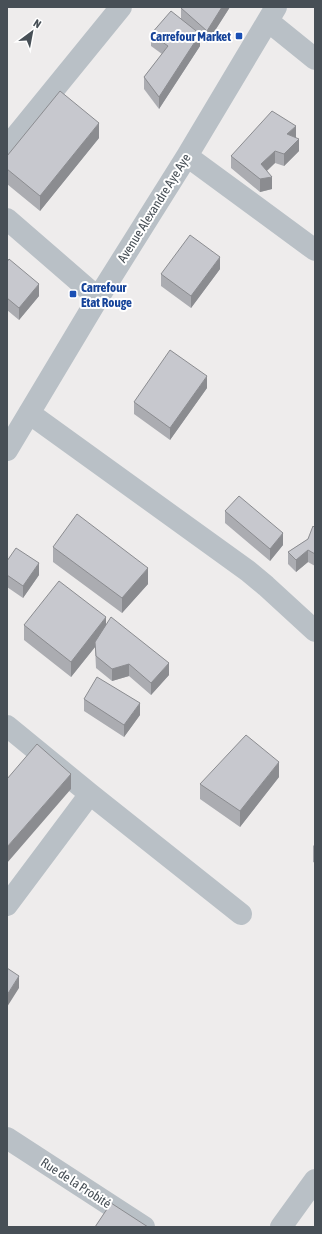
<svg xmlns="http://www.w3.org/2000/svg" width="322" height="1234" viewBox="0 0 322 1234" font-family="'Asap Condensed',sans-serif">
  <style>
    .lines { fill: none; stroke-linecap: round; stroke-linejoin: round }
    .minor { stroke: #b9c0c6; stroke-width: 22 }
    .wall { fill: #abacb1 }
    .shaded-wall { fill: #8b8c90 }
    .building { fill: #c7c8ce; stroke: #8b8c90 }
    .transit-dot { fill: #1a4fb4; stroke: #fff; stroke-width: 1.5 }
    .labels { text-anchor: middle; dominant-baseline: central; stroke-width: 4; stroke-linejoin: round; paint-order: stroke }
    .transit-label { font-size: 13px; font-weight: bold; fill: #164399; stroke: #fff; text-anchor: end }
    .street-label { font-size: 13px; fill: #474f56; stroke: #fff }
  </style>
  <rect width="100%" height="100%" fill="#eeecec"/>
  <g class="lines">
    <!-- minor -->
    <path class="minor" d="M268,21L315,59
      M7,147L121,7
      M187,156L315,250
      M7,219L98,298
      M29,413L248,571L266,586L315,631
      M7,450L98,298L187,156L276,7
      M7,726L90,794L241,914
      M7,905L90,794
      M7,1138L144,1227
      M281,1227L315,1180"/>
  </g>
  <!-- wall -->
  <path class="wall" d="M182,7H230L207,43L200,37V46L159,109L144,89V77L162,54L151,46V34L181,18V8Z
    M99,138L40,211L7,184V156Z
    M296,138L299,151L284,166L275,163L267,171L272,189L260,192L231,168V156Z
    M7,262L39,296L19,320L7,310Z
    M220,269L191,308L161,286V274Z
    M207,388L170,440L134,414V402Z
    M225,511L283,545L270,561L225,523Z
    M315,528V566L308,562L296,572L288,564V552L308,539Z
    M53,547L148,584L122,613L53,562Z
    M7,561L39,575L23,598L7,587Z
    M106,624L169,675L151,695L129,676L112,681L96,668L95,647L71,677L24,640V625Z
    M84,699L140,715L124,737L84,711Z
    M279,777L240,827L200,799V784Z
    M315,844V863L313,862V846Z"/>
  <!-- shaded-wall -->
  <path class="shaded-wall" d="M222,7H230L207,43V31Z
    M200,34V46L159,109V97Z
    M99,123V138L40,211V196Z
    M296,126V138L287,134Z
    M299,139V151L284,166V154Z
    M275,151V163L261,176V164Z
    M272,177V189L260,192V179Z
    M220,257V269L191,308V296Z
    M39,284V296L19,320V308Z
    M207,376V388L170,440V428Z
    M283,533V545L270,561V549Z
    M308,550V562L296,572V560Z
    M39,563V575L23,598V586Z
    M148,568V584L122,613V598Z
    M106,617V633L95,642V647L71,677V662Z
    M169,663V675L151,695V683Z
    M129,664V676L112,681V669Z
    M140,703V715L124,737V725Z
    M279,762V777L240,827V811Z
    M71,774V789L7,863V847Z
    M19,976V988L7,1007V995Z"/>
  <!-- building -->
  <path class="building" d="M182,7H222L207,31L181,8Z
    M171,11L200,34L159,97L144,77L168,46L151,34Z
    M60,91L99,123L40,196L7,169V156Z
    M272,111L296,126L287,134L299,139L284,154L275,151L261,164L272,177L260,179L231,156Z
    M190,235L220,257L191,296L161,274Z
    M9,259L39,284L19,308L7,298V262Z
    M170,350L207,376L170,428L134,402Z
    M239,496L283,533L270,549L225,511Z
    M77,514L148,568L122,598L53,547Z
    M313,526L315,528V554L308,550L296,560L288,552L308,539Z
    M16,548L39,563L23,586L7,575V561Z
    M59,581L106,617L71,662L24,625Z
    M111,617L169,663L151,683L129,664L112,669L96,656L95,642Z
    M97,677L140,703L124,725L84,699Z
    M246,735L279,762L240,811L200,784Z
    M37,744L71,774L7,847V779Z
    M7,968L19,976L7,995Z
    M111,1203L148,1227H95Z"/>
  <!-- markers -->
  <g class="transit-dot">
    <rect x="235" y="32" width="8" height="8" rx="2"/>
    <rect x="69" y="290" width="8" height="8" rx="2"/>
  </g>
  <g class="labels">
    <!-- transit labels -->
    <g class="transit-label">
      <text x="231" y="36">Carrefour Market</text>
      <text x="81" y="287" text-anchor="start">Carrefour<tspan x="81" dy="15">Etat Rouge</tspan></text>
    </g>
    <!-- street labels -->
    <g class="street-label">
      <text transform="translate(154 208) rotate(-58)">Avenue Alexandre Aye Aye</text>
      <text transform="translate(76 1183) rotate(33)">Rue de la Probité</text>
    </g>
  </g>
  <!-- border -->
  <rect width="322" height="1234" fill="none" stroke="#474f56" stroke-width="16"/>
  <!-- north arrow -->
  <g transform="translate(32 32) rotate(32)" stroke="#ffffff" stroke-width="3" paint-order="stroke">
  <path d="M0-3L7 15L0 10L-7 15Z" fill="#474f56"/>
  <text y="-6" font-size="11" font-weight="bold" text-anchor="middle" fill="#474f56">N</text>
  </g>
</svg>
